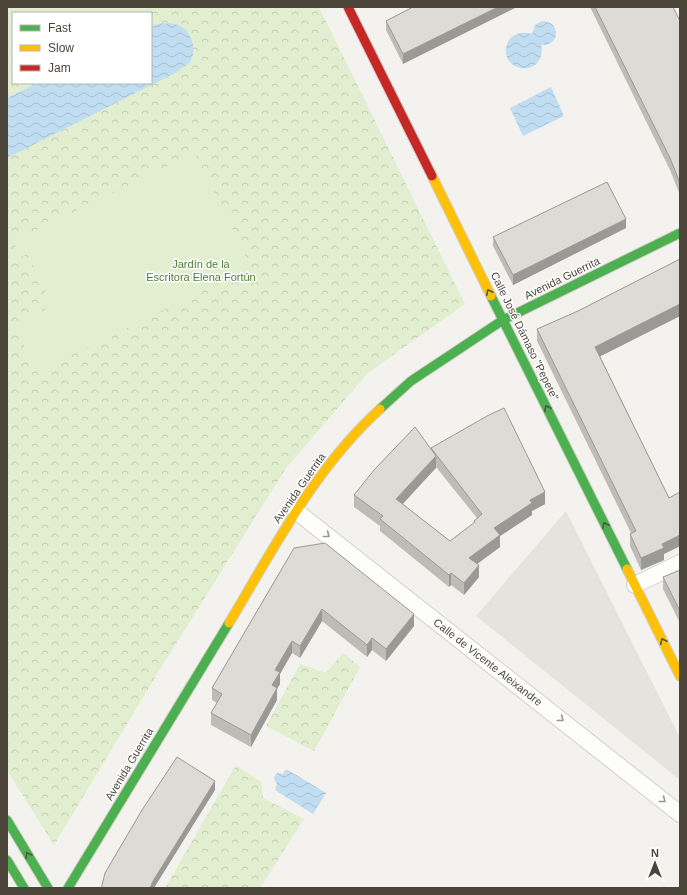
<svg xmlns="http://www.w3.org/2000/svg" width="687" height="895" viewBox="0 0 687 895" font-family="Helvetica,sans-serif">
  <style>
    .forest { fill: url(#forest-crowns); fill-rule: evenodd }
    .garden { fill: #e1eecf }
    .parking { fill: #e6e3df }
    .water { fill: url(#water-waves) }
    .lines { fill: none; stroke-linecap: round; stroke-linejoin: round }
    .street-casing { stroke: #d2d0cb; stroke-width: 18 }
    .fast-casing { stroke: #d3cfc5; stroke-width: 11 }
    .slow-casing { stroke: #d3cfc5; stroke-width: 11 }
    .jam-casing { stroke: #d3cfc5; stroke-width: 11 }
    .street { stroke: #fdfdfc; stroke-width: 16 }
    .fast { stroke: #4caf50; stroke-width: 9 }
    .slow { stroke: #ffc107; stroke-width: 9 }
    .jam { stroke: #c62828; stroke-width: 9 }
    .wall { fill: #bfbcb8; fill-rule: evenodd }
    .shaded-wall { fill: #9b9996 }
    .building { fill: #dedbd6; stroke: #9b9996 }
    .oneway { stroke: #4b593e }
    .oneway2 { stroke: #9b9791 }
    .labels { text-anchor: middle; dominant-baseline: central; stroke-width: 3; stroke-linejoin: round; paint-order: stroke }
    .park-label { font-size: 11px; fill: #4a7f2a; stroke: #fff }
    .street-label { font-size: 11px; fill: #4b4439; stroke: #fff }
  </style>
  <defs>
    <pattern id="forest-crowns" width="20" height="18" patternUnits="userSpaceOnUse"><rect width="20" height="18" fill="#e1eecf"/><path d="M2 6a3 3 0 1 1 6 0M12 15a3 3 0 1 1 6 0" fill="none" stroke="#c3cdb2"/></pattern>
    <pattern id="water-waves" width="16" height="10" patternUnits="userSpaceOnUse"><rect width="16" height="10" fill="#c0ddf1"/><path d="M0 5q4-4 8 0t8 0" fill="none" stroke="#a6bfcf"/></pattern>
  </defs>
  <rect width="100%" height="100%" fill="#f4f2ee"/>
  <!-- forest -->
  <path class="forest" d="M7,7H319L465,304L368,373L286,468L162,666L54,845L7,770ZM13,13H151V83H13Z
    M343,653L360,667L314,751L266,726L300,664L326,673Z
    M236,765L261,782L263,798L304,819L260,888H165Z"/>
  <!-- garden -->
  <path class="garden" d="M195,153L251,267L37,372L14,325L52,306L27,254L21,257L13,241Z"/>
  <!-- parking -->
  <path class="parking" d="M566,511L680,738V780L476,616Z"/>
  <!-- water -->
  <path class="water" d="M542,21C561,21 561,46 541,45C543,52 541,60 535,65C531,68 526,69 521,68C496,63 503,26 532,34L535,25Z
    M158,24C163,24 169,23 174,24C189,26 198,47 191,60C189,64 182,68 179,71L7,158V98L38,83H151V27Z
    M551,87L564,116L523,136L510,108Z
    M285,770H288L326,793L313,814L275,790L277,784L275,781L274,777L277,773L283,774Z"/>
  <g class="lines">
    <!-- street casing -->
    <g class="street-casing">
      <path id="street" d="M296,511L680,814
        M635,585L680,563"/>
    </g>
    <!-- fast casing -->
    <g class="fast-casing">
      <path id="fast" d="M491,296L627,569
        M380,409L411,381L503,320L680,233
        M7,820L48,888
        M7,860L24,888
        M68,888L229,623"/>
    </g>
    <!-- slow casing -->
    <g class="slow-casing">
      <path id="slow" d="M432,176L491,296
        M627,569L680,676
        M229,623C274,548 315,468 380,409"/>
    </g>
    <!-- jam casing -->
    <g class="jam-casing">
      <path id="jam" d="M348,7L432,176"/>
    </g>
    <!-- street -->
    <use href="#street" class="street"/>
    <!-- fast -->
    <use href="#fast" class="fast"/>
    <!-- slow -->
    <use href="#slow" class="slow"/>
    <!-- jam -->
    <use href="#jam" class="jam"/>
  </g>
  <!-- wall -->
  <path class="wall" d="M413,7L403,64L386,30V21Z
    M590,7H673L680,21V195L670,170Z
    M626,228L513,285L493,246V237Z
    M680,259V316L600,356L669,498L680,492V546L664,554V560L641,570L630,546V534L631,533L537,341V329L578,311Z
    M431,448L545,504L532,511V515L500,536V547L477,564L479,577L464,595L451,585L449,587L380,531V526L354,507V495ZM436,467L477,518L474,521V523L450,541L403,504Z
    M294,548L414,626L386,661L372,650L367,657L322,621L300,658L292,653L280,674V684L277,688V700L251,747L211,725V713L217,703L212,700V688Z
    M680,570V623L663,589V577Z"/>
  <!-- shaded-wall -->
  <path class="shaded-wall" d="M498,7H517L403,64V54Z
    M626,219V228L513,285V275Z
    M680,304V316L595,359V347Z
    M436,456V468L396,511V499Z
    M545,492V504L532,511V515L500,536V547L469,570V558L494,528L530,500Z
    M680,535V546L664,554V560L641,570V558L662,544Z
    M479,565V577L464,595V583Z
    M451,573V585L449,587V575Z
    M322,609V621L300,658V646Z
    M414,614V626L386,661V649Z
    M372,638V650L367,657V645Z
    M292,641V653L280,674V684L272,697V685L275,670Z
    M277,688V700L251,747V735Z
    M215,781V790L154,888H150L153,881Z"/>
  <!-- building -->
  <path class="building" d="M413,7H498L403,54L386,21Z
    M595,7H673L680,21V183L670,158Z
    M607,182L626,219L513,275L493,237Z
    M680,259V304L595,347L669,498L680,492V535L662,544L664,548L641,558L630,534L636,531L537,329L578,311Z
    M504,408L545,492L530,500L532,503L494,528L500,535L469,558L479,565L464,583L451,573L449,575L380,519L383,516L354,495L374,470L415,427L436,456L396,499L450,541L475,522L474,521L482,514L431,448L487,416Z
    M325,543L414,614L386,649L372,638L367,645L322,609L300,646L292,641L275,670L280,672L272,685L277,688L251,735L211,713L222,694L212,688L294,548Z
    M680,570V611L663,577Z
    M177,757L215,781L153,881L150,888H102V885L105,873L142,810Z"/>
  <!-- one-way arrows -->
  <defs><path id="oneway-chevron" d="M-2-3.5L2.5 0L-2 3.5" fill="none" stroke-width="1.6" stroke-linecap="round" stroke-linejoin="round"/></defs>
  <g class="oneway">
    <use href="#oneway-chevron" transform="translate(489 292) rotate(-116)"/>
    <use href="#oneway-chevron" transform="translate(547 408) rotate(-116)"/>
    <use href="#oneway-chevron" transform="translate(605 525) rotate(-116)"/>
    <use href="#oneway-chevron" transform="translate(663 641) rotate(-116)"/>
    <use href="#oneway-chevron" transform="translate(28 855) rotate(-121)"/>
  </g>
  <g class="oneway2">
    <use href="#oneway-chevron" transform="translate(327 535) rotate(38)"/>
    <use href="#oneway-chevron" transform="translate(561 719) rotate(38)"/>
    <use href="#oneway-chevron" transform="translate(663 800) rotate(38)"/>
  </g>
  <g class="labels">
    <!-- park labels -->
    <g class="park-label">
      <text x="201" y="264">Jardín de la<tspan x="201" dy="13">Escritora Elena Fortún</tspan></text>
    </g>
    <!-- street labels -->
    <g class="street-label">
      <text transform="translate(562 278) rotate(-26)">Avenida Guerrita</text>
      <text transform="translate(525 336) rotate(64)">Calle José Dámaso "Pepete"</text>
      <text transform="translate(299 488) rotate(-55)">Avenida Guerrita</text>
      <text transform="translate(488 662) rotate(38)">Calle de Vicente Aleixandre</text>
      <text transform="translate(129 764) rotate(-59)">Avenida Guerrita</text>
    </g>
  </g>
  <!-- border -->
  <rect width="687" height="895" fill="none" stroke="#4b4439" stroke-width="16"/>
  <!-- legend -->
  <rect x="12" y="12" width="140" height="72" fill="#ffffff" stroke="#b7b4b0"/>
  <rect x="20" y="25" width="20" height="6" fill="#4caf50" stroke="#b7b4b0"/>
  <text x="48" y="32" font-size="12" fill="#4b4439">Fast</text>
  <rect x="20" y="45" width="20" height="6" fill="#ffc107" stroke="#b7b4b0"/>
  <text x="48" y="52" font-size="12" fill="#4b4439">Slow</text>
  <rect x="20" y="65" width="20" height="6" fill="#c62828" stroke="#b7b4b0"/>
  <text x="48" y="72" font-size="12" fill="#4b4439">Jam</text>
  <!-- north arrow -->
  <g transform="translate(655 863)" stroke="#ffffff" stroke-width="3" paint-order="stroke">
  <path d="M0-3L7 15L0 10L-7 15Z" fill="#4b4439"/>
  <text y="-6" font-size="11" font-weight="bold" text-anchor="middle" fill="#4b4439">N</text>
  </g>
</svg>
